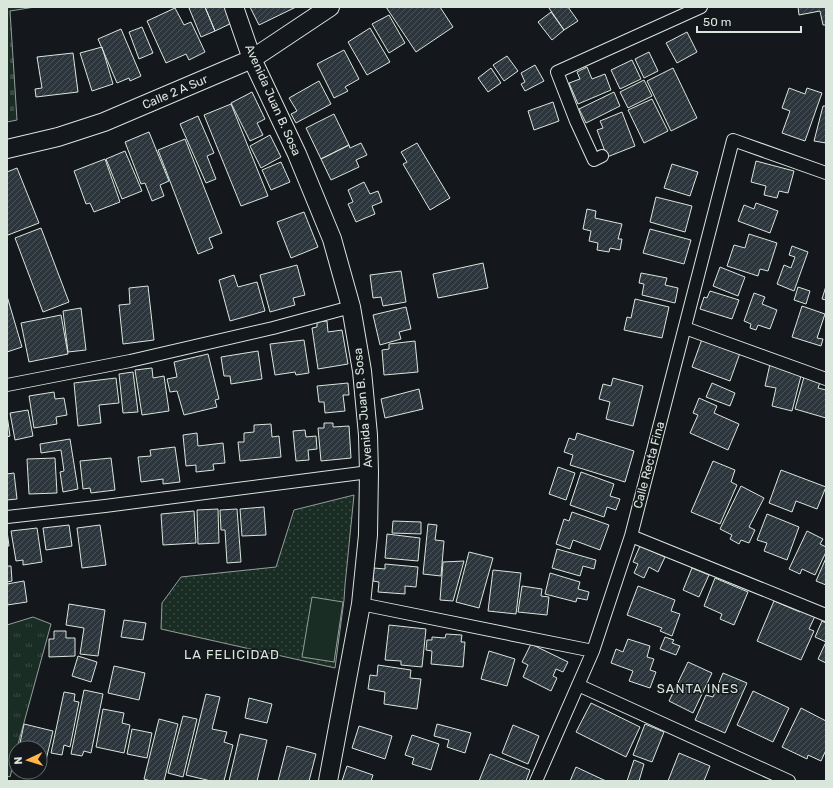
<svg xmlns="http://www.w3.org/2000/svg" width="833" height="788" viewBox="0 0 833 788" font-family="Rubik,sans-serif">
  <style>
    .grass { fill: url(#grass-tufts); stroke: #939e99 }
    .cemetery { fill: url(#cemetery-stones); stroke: #939e99 }
    .park { fill: url(#park-dots); stroke: #939e99 }
    .pitch { fill: #1a2d24; stroke: #939e99 }
    .building { fill: url(#building-hatch); stroke: #d8e6dc }
    .lines { fill: none; stroke-linecap: round; stroke-linejoin: round }
    .street-casing { stroke: #d8e6dc; stroke-width: 14 }
    .secondary-casing { stroke: #d8e6dc; stroke-width: 20 }
    .street { stroke: #14181c; stroke-width: 12 }
    .secondary { stroke: #14181c; stroke-width: 18 }
    .labels { text-anchor: middle; dominant-baseline: central; stroke-width: 3; stroke-linejoin: round; paint-order: stroke }
    .street-label { font-size: 12px; fill: #d8e6dc; stroke: #14181c }
    .neighbourhood-label { font-size: 13px; letter-spacing: 1px; fill: #d8e6dc; stroke: #14181c }
  </style>
  <defs>
    <pattern id="grass-tufts" width="24" height="20" patternUnits="userSpaceOnUse"><rect width="24" height="20" fill="#1a2d24"/><path d="M3 7l-1-3M5 7V3M7 7l1-3M15 17l-1-3M17 17v-4M19 17l1-3" fill="none" stroke="#3b4b43"/></pattern>
    <pattern id="cemetery-stones" width="16" height="16" patternUnits="userSpaceOnUse"><rect width="16" height="16" fill="#1a2d24"/><path d="M2 7V4a2 2 0 0 1 4 0v3zM10 15v-3a2 2 0 0 1 4 0v3z" fill="#3b4b43"/></pattern>
    <pattern id="park-dots" width="8" height="8" patternUnits="userSpaceOnUse"><rect width="8" height="8" fill="#1a2d24"/><path d="M2 2h.1M6 6h.1" fill="none" stroke="#3b4b43" stroke-width="1.8" stroke-linecap="round"/></pattern>
    <pattern id="building-hatch" width="6" height="6" patternUnits="userSpaceOnUse"><rect width="6" height="6" fill="#2c363c"/><path d="M-1 1l2-2M0 6l6-6M5 7l2-2" fill="none" stroke="#4a5358"/></pattern>
  </defs>
  <rect width="100%" height="100%" fill="#14181c"/>
  <!-- grass -->
  <path class="grass" d="M33,617L51,624L17,748H16V753L10,777L7,776V625Z"/>
  <!-- cemetery -->
  <path class="cemetery" d="M7,7H35L10,11L17,120L7,122Z"/>
  <!-- park -->
  <path class="park" d="M354,495L345,585L344,600L335,668L161,629L162,603L181,577L276,567L294,510Z"/>
  <!-- pitch -->
  <path class="pitch" d="M312,597L343,602L334,662L302,657Z"/>
  <!-- building -->
  <path class="building" d="M191,7H205L215,31L201,37L189,8Z
    M205,7H228L234,22L215,31Z
    M250,7H296L259,25Z
    M386,7H440L453,27L416,52Z
    M551,7H568L578,21L564,30L549,8Z
    M798,7H826V25H823L820,11L799,15Z
    M175,8L184,25L191,22L205,52L189,60L186,54L166,63L147,21Z
    M551,12L564,30L552,40L538,22Z
    M389,15L405,43L389,53L372,24Z
    M142,27L153,53L139,59L129,32Z
    M370,28L390,62L367,75L348,42Z
    M121,29L141,76L130,81L129,78L117,83L98,39Z
    M687,32L697,52L677,63L666,43Z
    M102,47L113,84L92,91L80,53Z
    M344,50L359,79L345,87L348,91L334,98L317,64Z
    M649,52L658,71L644,78L635,59Z
    M73,53L78,92L36,97L35,89L42,88L37,57Z
    M507,56L518,71L504,81L493,65Z
    M632,60L641,79L620,89L611,70Z
    M535,65L544,81L525,91L521,84L525,82L521,73Z
    M587,67L592,79L605,74L611,90L578,104L569,83L580,79L577,72Z
    M491,68L501,83L488,92L478,78Z
    M673,68L697,118L671,131L647,81Z
    M644,80L652,96L628,108L620,92Z
    M319,81L331,104L296,123L291,114L297,111L289,98Z
    M789,88L805,94L807,88L822,93L805,141L782,133L790,111L782,108Z
    M252,92L265,119L257,123L263,135L250,141L231,103Z
    M614,92L620,106L586,123L579,109Z
    M652,99L668,131L644,143L628,110Z
    M553,102L559,121L534,130L528,111Z
    M231,104L268,196L241,206L204,115Z
    M823,106H826V143L814,141Z
    M622,112L635,146L607,157L597,130L603,128L600,121Z
    M334,114L349,145L321,159L306,128Z
    M198,116L214,153L207,156L216,179L206,183L180,124Z
    M149,132L169,181L160,185L164,196L152,201L145,183L141,184L125,142Z
    M270,135L281,157L261,168L250,146Z
    M185,139L222,233L209,238L213,248L198,254L158,150Z
    M361,143L367,155L356,160L359,167L331,180L321,159L349,145L350,148Z
    M417,143L450,198L430,210L403,164L407,162L401,152Z
    M125,151L142,191L122,199L106,159Z
    M105,159L120,202L94,212L90,203L86,204L74,171Z
    M756,161L794,171L788,193L779,191L777,198L764,195L766,186L751,182Z
    M281,162L290,182L271,190L262,170Z
    M672,164L698,172L690,196L664,188Z
    M17,168L39,223L8,235L7,233V172Z
    M364,182L370,194L378,191L382,202L372,206L375,214L356,222L348,204L353,202L348,190Z
    M656,197L692,206L685,232L650,222Z
    M756,203L778,211L770,233L738,221L744,205L754,209Z
    M587,209L596,211L595,218L622,224L618,239H622L620,250L610,248L609,252L597,250L598,243L589,241L591,231L583,229Z
    M304,212L318,247L291,258L277,222Z
    M41,228L69,302L43,312L15,238Z
    M650,229L691,240L684,264L643,253Z
    M749,234L777,243L768,271L760,269L758,276L727,266L734,245L745,248Z
    M792,246L808,252L794,291L777,284L784,265L791,268L795,257L789,255Z
    M483,263L488,288L438,298L433,274Z
    M297,265L305,295L293,298L295,305L270,312L260,275Z
    M720,267L745,277L738,296L713,286Z
    M401,271L406,302L383,306L381,297L373,298L370,275Z
    M641,273L667,278L665,285L678,288L675,303L642,295L644,284L639,283Z
    M234,275L238,287L257,282L265,311L230,321L219,280Z
    M148,286L154,340L123,344L119,305L130,304L129,288Z
    M826,286V300L822,299Z
    M798,287L810,291L806,304L794,300Z
    M710,291L739,300L732,319L700,309L704,297L707,298Z
    M754,293L765,297L762,304L777,310L770,329L758,325L756,330L750,328L751,324L744,321Z
    M7,296L22,347L7,352Z
    M635,299L669,307L662,338L624,330L627,317L631,318Z
    M802,306L825,314L817,338L823,339L821,346L792,337Z
    M406,307L411,329L399,332L401,339L380,345L373,315Z
    M81,308L86,350L68,352L63,311Z
    M61,315L68,354L29,362L21,323Z
    M327,321L328,332L342,330L348,364L318,369L312,328L317,327V322Z
    M702,339L740,353L730,381L692,367Z
    M304,340L309,373L296,375L295,372L275,375L270,344Z
    M415,341L418,372L384,375L382,350L389,349V344Z
    M258,351L262,379L231,384L230,376H224L221,357Z
    M208,354L219,399L215,400L217,407L184,415L177,391L170,392L167,379L177,377L174,362Z
    M770,364L802,372L792,411L772,406L776,388L765,386Z
    M152,368L153,378L164,376L169,411L142,415L135,370Z
    M133,372L138,412L123,413L119,374Z
    M804,377L820,382L818,388L826,390V418L795,409Z
    M116,378L119,403L99,405L101,423L78,426L74,383Z
    M613,378L643,386L633,426L606,419L610,402L599,399L603,384L611,386Z
    M348,383L349,395H343L345,411L325,413L324,402H319L317,386Z
    M712,383L735,393L730,406L706,397Z
    M419,389L423,409L385,418L381,399Z
    M54,392L55,399L64,398L67,415L56,417L57,424L34,428L29,396Z
    M699,398L717,406L714,413L739,424L728,450L690,433L698,415L693,413Z
    M28,410L33,436L15,440L10,413Z
    M7,415L10,436L7,437Z
    M324,423H333V427L349,426L351,458L321,461L318,428H324Z
    M271,424L272,437L279,436L281,457L240,461L238,442H244V433L254,432V425Z
    M305,430L306,437L316,436L317,449L308,450L309,460L296,461L293,431Z
    M197,433L198,446L223,443L225,463L213,464L214,470L196,472V465L186,466L183,435Z
    M577,433L634,451L625,482L570,465L573,455L564,452L569,438L575,440Z
    M70,439L78,489L63,492L60,472L64,471L61,450L41,453L40,444Z
    M175,447L180,482L163,484V479L141,482L138,457L151,456L150,450Z
    M55,458L57,493L29,494L27,459Z
    M111,458L115,490L91,493L90,488L83,489L80,461Z
    M713,461L735,470L731,482L737,485L720,524L691,512Z
    M558,467L575,473L566,500L549,494Z
    M781,470L826,487L817,509L796,501L792,512L769,503Z
    M581,472L614,484L610,496L620,499L616,510L607,507L604,517L570,505Z
    M14,473L17,499L7,500V474Z
    M741,486L764,498L749,527L755,530L749,543L741,540L739,544L730,539L732,535L720,529Z
    M264,507L266,535L242,536L240,509Z
    M218,509L219,543L198,544L197,510Z
    M237,509L241,562L227,563L225,530H221L220,510Z
    M194,511L196,543L163,545L161,514Z
    M572,512L609,525L600,550L573,540L570,549L556,544L564,519L569,521Z
    M767,514L799,527L787,560L764,551L767,543L757,540Z
    M393,521L421,522V534L392,533Z
    M428,524L437,525L435,540L444,541L441,576L423,574Z
    M69,525L72,546L46,550L43,528Z
    M100,525L106,565L82,568L77,528Z
    M37,528L42,562L23,565V560L16,561L11,531Z
    M7,531L9,546H7Z
    M807,531L823,539L820,544L826,547V552L815,575L802,569L800,574L789,569Z
    M387,534L420,538L418,561L385,558Z
    M640,546L665,557L658,572L649,567L644,578L634,573L638,564L633,562Z
    M557,549L596,560L594,569L583,566L580,576L552,568Z
    M469,552L493,558L479,608L456,602Z
    M826,558V585L816,581Z
    M464,561L453,601L440,600L443,562Z
    M385,564L418,567L416,587L405,586V594L378,592L379,582L373,581L374,568L385,569Z
    M7,566H11L12,581L7,582Z
    M692,568L709,575L699,597L683,590Z
    M493,570L521,573L516,614L488,611Z
    M550,573L580,582L578,589L589,592L587,600L577,598L576,602L545,594Z
    M715,578L748,592L734,625L720,619L722,614L704,606Z
    M24,581L27,602L7,605V584Z
    M522,586L542,589L541,596L549,597L547,615L518,612Z
    M638,586L675,600L671,611L680,614L672,636L660,631L662,628L627,615Z
    M774,601L800,612L802,608L816,614L809,629L814,631L801,660L757,641Z
    M69,604L105,610L98,656L80,654L84,628L66,625Z
    M124,620L146,623L143,640L121,637Z
    M822,621L826,623V642L815,637Z
    M389,625L426,629L422,667L401,665V661L385,660Z
    M54,631H66V638H75V656L49,657V639H54Z
    M446,634L462,635L461,642H465L463,667L431,664L432,651L426,650L427,640H432V637L445,638Z
    M665,637L674,640L672,643L680,646L676,655L660,649Z
    M628,639L650,646L647,657L654,659L650,670L656,672L650,688L629,681L633,671L611,663L616,649L623,652Z
    M826,642V663L818,659Z
    M531,644L568,662L563,672L556,669L553,676L557,678L551,691L523,677L528,665L522,662Z
    M489,651L515,659L507,686L481,679Z
    M78,656L97,662L91,682L72,676Z
    M688,662L712,673L693,713L669,701Z
    M378,665L411,670L410,678L421,679L417,709L384,704L385,692L368,689L370,675L377,676Z
    M114,666L145,673L139,700L108,693Z
    M723,673L747,683L725,733L695,720L706,695L713,697Z
    M84,690L103,694L91,753L84,751L82,756L71,754Z
    M753,691L789,708L773,742L737,725Z
    M64,692L75,694L74,701L79,702L70,747L64,745L62,755L51,753Z
    M206,694L220,697L212,729L227,732L224,742L233,745L224,781H211L186,775Z
    M249,698L272,704L267,723L245,718Z
    M591,703L640,727L626,757L576,732Z
    M801,708L826,721V750L821,761L808,755L807,759L782,747Z
    M103,709L124,713L122,723L130,725L124,753L96,747Z
    M183,716L197,719L183,777L168,773Z
    M159,719L178,724L164,781H151L144,779Z
    M24,724L53,731L45,764L40,763V748H19Z
    M437,724L471,733L465,753L447,747L449,740L434,736Z
    M645,724L664,732L652,762L633,755Z
    M513,725L539,736L528,764L502,753Z
    M359,726L392,736L385,759L352,748Z
    M132,729L152,733L147,758L127,754Z
    M240,734L267,740L257,781H229Z
    M412,735L439,744L431,770L412,764L414,758L405,755Z
    M287,746L316,754L309,781H278Z
    M679,753L710,766L704,781H668Z
    M490,754L530,770L526,781H479Z
    M634,760L644,764L639,781H627Z
    M347,766L373,775L371,781H342Z
    M576,767L606,781H570Z"/>
  <g class="lines">
    <!-- street casing -->
    <g class="street-casing">
      <path id="street" d="M602,156L594,160L576,121L557,72L701,7
        M685,328L826,379
        M7,385L130,361L273,328L351,307
        M7,517L105,506L369,472
        M631,536L826,615
        M361,604L593,651
        M578,685L789,781
        M536,781L593,651L631,536L733,140L826,173"/>
    </g>
    <!-- secondary casing -->
    <g class="secondary-casing">
      <path id="secondary" d="M234,7L252,59L297,154L332,239L351,307L362,371L368,435L369,472L368,535L361,604L328,781
        M7,149L58,137L104,122L252,59L330,7"/>
    </g>
    <!-- street -->
    <use href="#street" class="street"/>
    <!-- secondary -->
    <use href="#secondary" class="secondary"/>
  </g>
  <g class="labels">
    <!-- street labels -->
    <g class="street-label">
      <text transform="translate(175 92) rotate(-23)">Calle 2 A Sur</text>
      <text transform="translate(273 100) rotate(66)">Avenida Juan B. Sosa</text>
      <text transform="translate(363 408) rotate(-95)">Avenida Juan B. Sosa</text>
      <text transform="translate(649 465) rotate(-75)">Calle Recta Fina</text>
    </g>
    <!-- neighbourhood labels -->
    <g class="neighbourhood-label">
      <text x="232" y="654">LA FELICIDAD</text>
      <text x="698" y="688">SANTA INES</text>
    </g>
  </g>
  <!-- border -->
  <rect width="833" height="788" fill="none" stroke="#d8e6dc" stroke-width="16"/>
  <!-- north arrow -->
  <g transform="translate(28 760) rotate(266)"><circle r="19" fill="#14181c" stroke="#626a69"/>
  <path d="M0-3L7 15L0 10L-7 15Z" fill="#ffb74d"/>
  <text y="-6" font-size="11" font-weight="bold" text-anchor="middle" fill="#d8e6dc">N</text>
  </g>
  <!-- scale -->
  <path d="M697 26v6h104v-6" fill="none" stroke="#d8e6dc" stroke-width="2"/>
  <text x="703" y="26" font-size="12" fill="#d8e6dc" stroke="#14181c" stroke-width="3" paint-order="stroke">50 m</text>
</svg>
